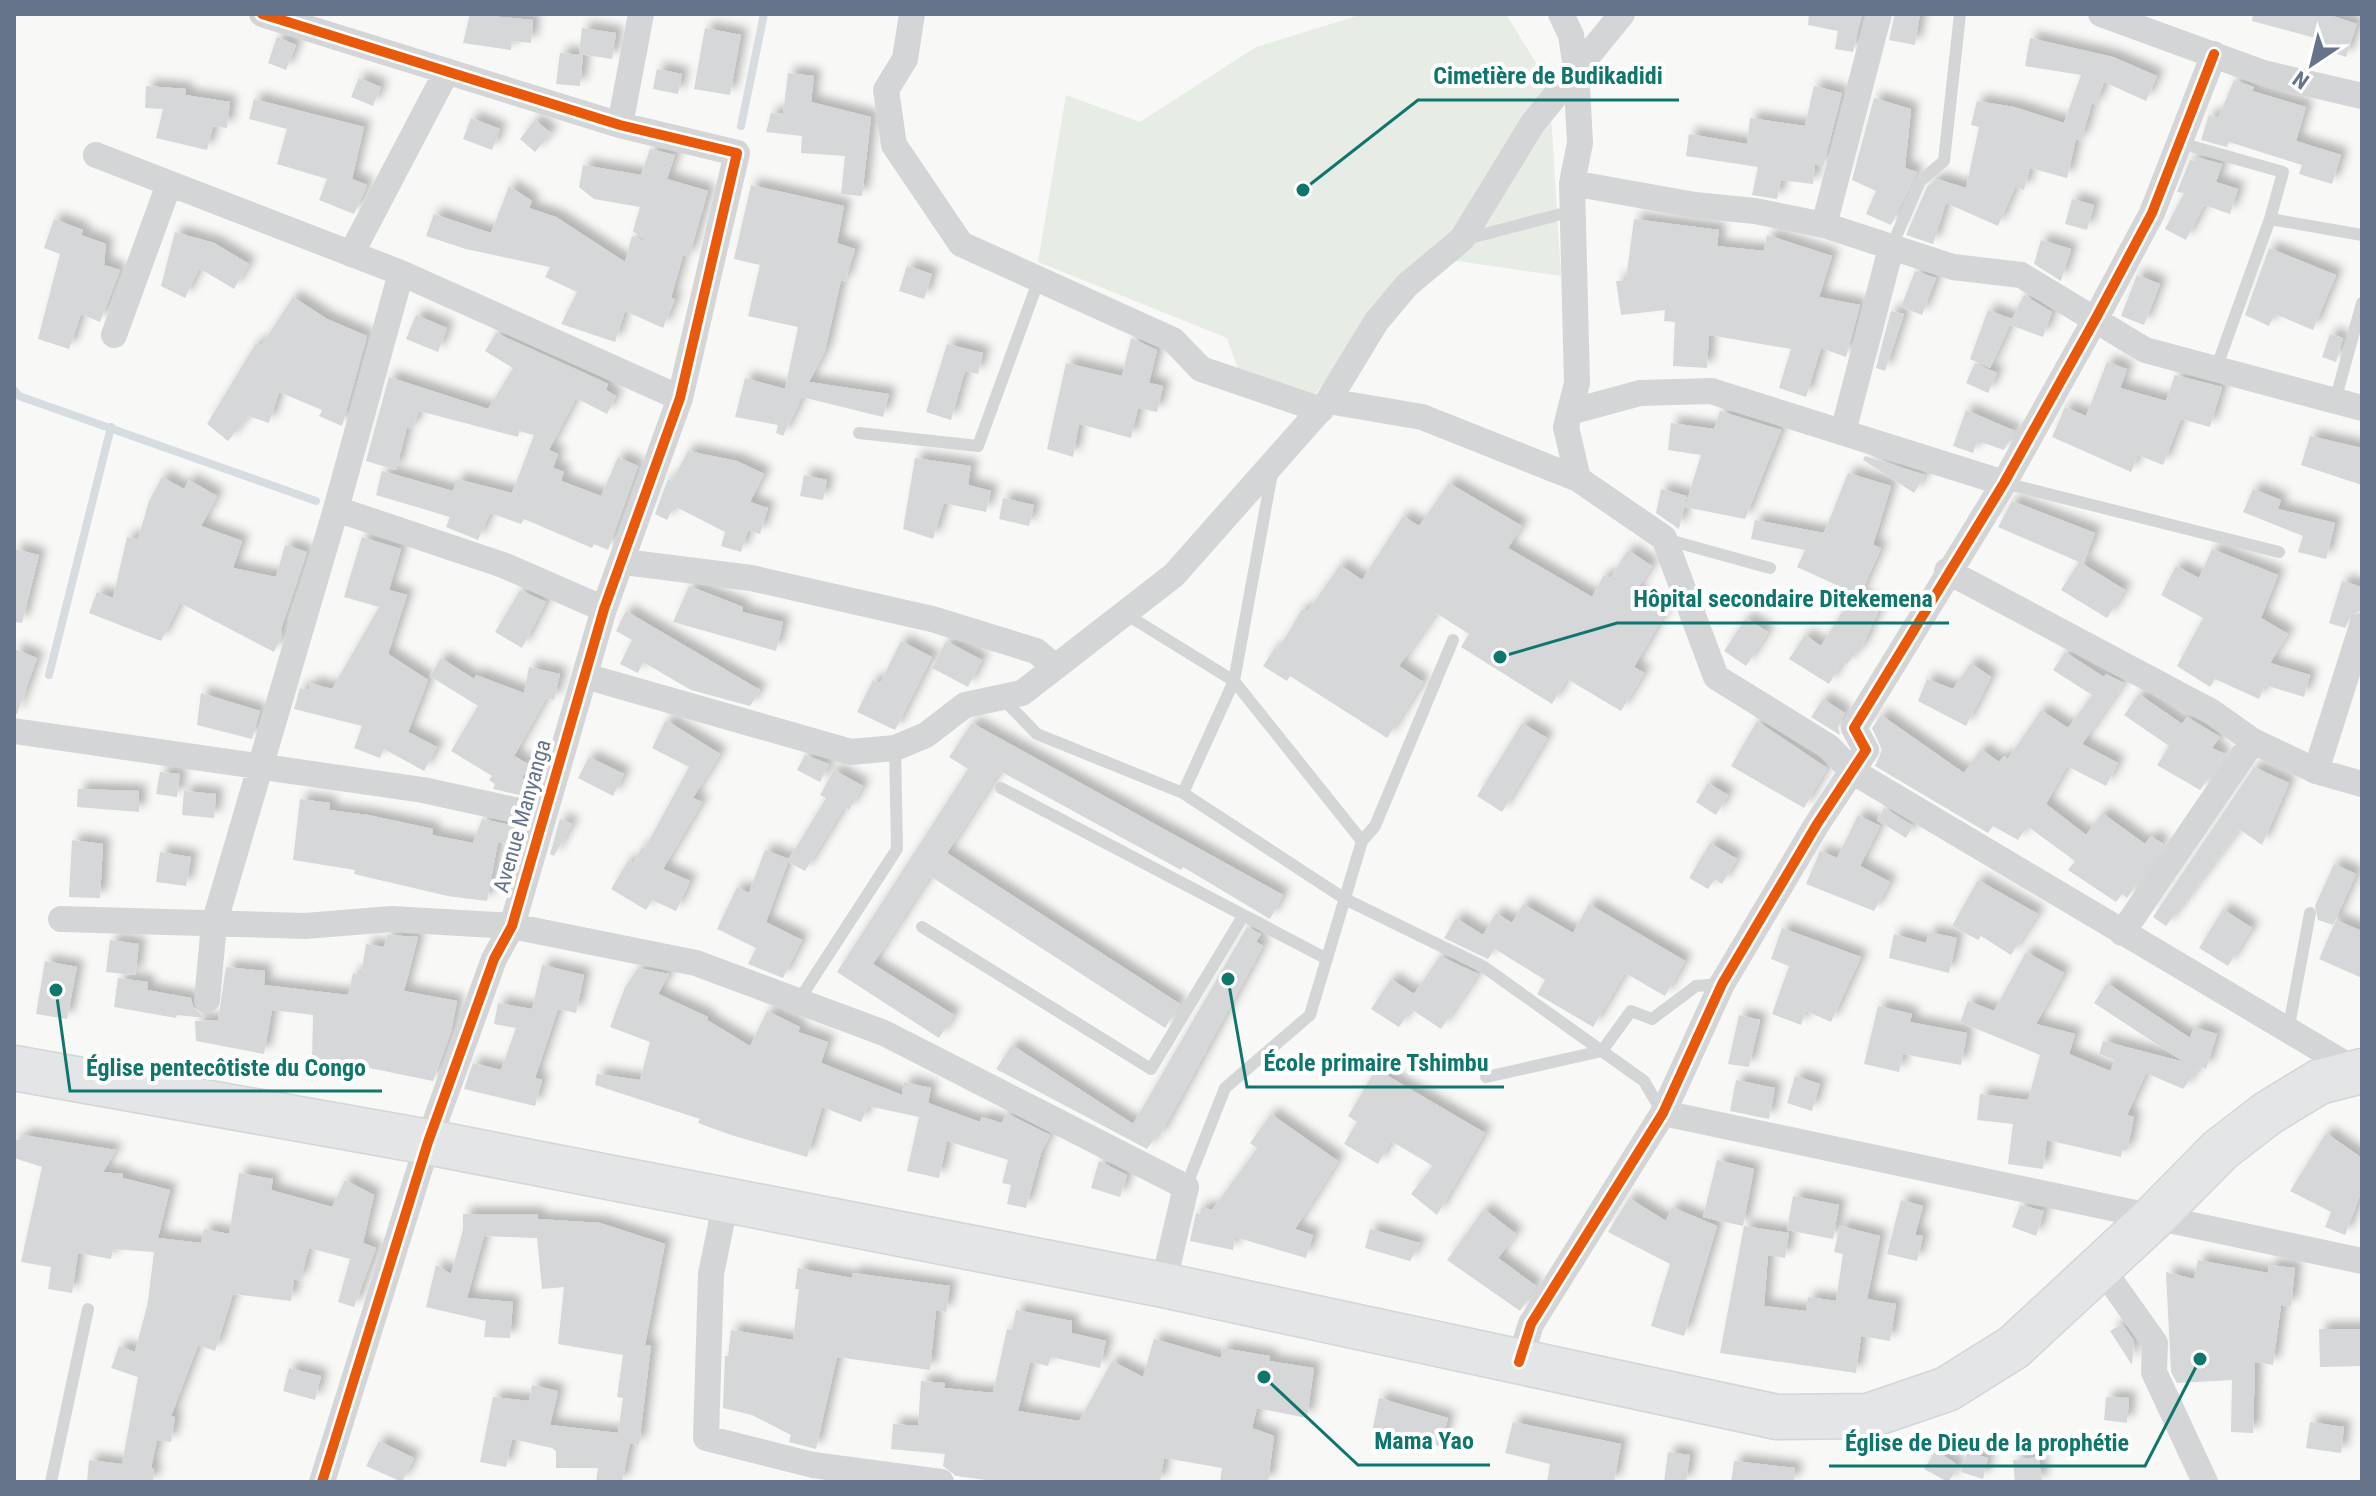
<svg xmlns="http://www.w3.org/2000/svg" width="2376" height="1496" viewBox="0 0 2376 1496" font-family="'Roboto Condensed',sans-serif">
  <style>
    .green { fill: #e7ece5 }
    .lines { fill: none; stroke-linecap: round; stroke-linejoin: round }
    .stream { stroke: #d7dce1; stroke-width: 8 }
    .building { fill: #d6d7d8; filter: url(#shadow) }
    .highway-casing { stroke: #d4d5d6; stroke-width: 47 }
    .lane { stroke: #d4d5d6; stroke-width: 12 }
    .street { stroke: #d4d5d6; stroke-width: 26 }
    .highway { stroke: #e4e5e6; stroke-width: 44 }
    .cycleway-casing { stroke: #fff; stroke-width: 15 }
    .cycleway { stroke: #e8590c; stroke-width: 10 }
    .labels { text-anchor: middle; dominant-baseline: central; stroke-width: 8; stroke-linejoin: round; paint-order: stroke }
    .street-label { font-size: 22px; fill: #65738b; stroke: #fff }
    .leader { fill: none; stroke: #0f766e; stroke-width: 3 }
    .callout-dot { fill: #0f766e; stroke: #fff; stroke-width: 3 }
    .callout-label { font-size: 24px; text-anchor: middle; font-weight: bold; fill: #0f766e; stroke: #fff; stroke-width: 8; stroke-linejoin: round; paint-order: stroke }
  </style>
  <defs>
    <filter id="shadow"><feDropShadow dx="7" dy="-7" stdDeviation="4" flood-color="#0004"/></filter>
  </defs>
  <rect width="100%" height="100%" fill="#f8f8f7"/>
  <!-- green -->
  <path class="green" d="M1363,14H1506L1549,84L1561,276L1429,257L1396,286L1314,396L1238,369L1227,338L1038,262L1066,95L1140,122L1256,47Z"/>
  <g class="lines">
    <!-- stream -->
    <path class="stream" d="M741,126L764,14
      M14,390L19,396L316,501
      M49,675L111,427"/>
  </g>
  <!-- building -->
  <path class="building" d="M470,14L533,20L531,43L512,41L511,50L463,43Z
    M1809,14H1862L1853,52L1835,49L1838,31L1808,25Z
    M1895,14H1920L1915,45L1889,40Z
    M2253,14H2326L2357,24L2346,57L2313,46L2315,38L2252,21Z
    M582,28L616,33L612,59L579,54Z
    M705,28L741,35L730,95L694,89Z
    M277,37L296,45L286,70L268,63Z
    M2030,38L2113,57L2157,76L2146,101L2104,82L2096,105L2092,103L2081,141L2076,139L2067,178L2030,168L2024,190L2015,187L1998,226L1946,203L1933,244L1906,235L1927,187L1937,179L1966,188L1979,127L1971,125L1977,101L2014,107L2064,123L2081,75L2025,66Z
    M560,53L583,55L580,86L556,84Z
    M657,69L682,74L678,94L653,89Z
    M788,73L814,76L811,102L871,117L862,196L841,194L845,156L801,153L802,136L766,132L771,113L783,114Z
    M359,78L381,87L373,106L351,97Z
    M2234,80L2254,87L2252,91L2306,107L2296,141L2341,155L2332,184L2299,174L2302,165L2229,142L2227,147L2201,140L2209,115L2218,118Z
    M146,86L186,89L185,95L230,102L227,128L213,126L207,150L156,138L163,109L145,108Z
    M1814,86L1842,93L1823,167L1815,164L1813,184L1781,180L1777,199L1752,195L1758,167L1686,156L1689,134L1747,144L1750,118L1805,126Z
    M1874,98L1911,109L1905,168L1917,172L1891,225L1866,214L1876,191L1852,180Z
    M254,99L364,127L352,179L367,185L354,214L319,200L327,179L277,164L287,129L249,119Z
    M471,118L500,129L492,150L463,139Z
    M535,120L551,133L535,152L520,139Z
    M650,149L675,155L667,179L708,191L689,257L683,255L671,298L675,299L663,328L625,311L615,342L561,324L577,292L545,277L550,267L466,249L426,236L434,214L491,233L509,186L532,201L529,208L556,217L625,262L632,236L647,242L633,231L640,207L594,199L579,187L583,165L641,175Z
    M2196,157L2222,164L2216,182L2238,189L2230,214L2204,205L2186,240L2165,229L2184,193L2177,192L2190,160L2194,161Z
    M751,185L844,206L837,243L855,249L845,282L841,280L825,351L809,382L889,394L883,417L802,397L783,436L776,433L778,425L735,417L745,378L785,389L798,327L748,316L760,265L734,259Z
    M2072,199L2094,205L2087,230L2065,224Z
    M54,219L83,230L81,235L106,244L104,265L120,270L100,322L81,314L69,349L38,339L60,254L44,248Z
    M1634,219L1719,230L1717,246L1764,251L1767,235L1832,256L1819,297L1860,305L1846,357L1821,348L1806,397L1779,388L1791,349L1709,335L1707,368L1673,366L1675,322L1664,321L1665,310L1621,315L1616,281L1626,280Z
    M175,232L214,243L249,264L234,289L199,268L185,298L161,286Z
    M2041,240L2071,249L2061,281L2034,264Z
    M2269,248L2336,275L2313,330L2275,314L2269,326L2245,315Z
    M907,266L932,274L924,299L899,291Z
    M1915,271L1936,278L1922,315L1901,307Z
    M2137,275L2160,284L2144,325L2121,316Z
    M2024,295L2052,312L2043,337L2010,325L1990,368L1970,359L1988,310L2012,319Z
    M293,297L327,319L367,336L342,426L319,416L322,410L279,392L269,423L248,416L228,441L207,424L256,343L261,346Z
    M1891,311L1904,314L1885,371L1876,368Z
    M416,315L447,328L438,352L406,339Z
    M496,333L602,381L608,384L606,390L616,396L607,414L576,398L549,450L558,454L553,468L564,472L561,481L601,496L618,457L638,466L608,550L594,544L592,548L524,519L521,524L490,513L478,540L446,527L450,517L376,495L382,471L453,491L457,479L512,493L534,435L519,431L518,437L419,411L412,429L407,427L396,470L366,461L389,377L488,409L513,368L485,351Z
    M2330,334L2343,338L2336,362L2322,357Z
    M1131,338L1157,350L1149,383L1163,386L1157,412L1138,408L1131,438L1079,424L1073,457L1047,449L1066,363L1122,376Z
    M947,344L983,353L978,374L965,371L951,420L926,412Z
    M2107,362L2127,369L2120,388L2166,401L2175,375L2222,387L2210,427L2181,419L2163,465L2138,455L2131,472L2052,437L2065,407L2086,416Z
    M1975,363L1997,373L1988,393L1966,383Z
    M1966,410L2015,431L2004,450L1977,441L1973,453L1953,446Z
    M1720,411L1781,430L1745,519L1685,507L1701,455L1668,450L1671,423L1714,429Z
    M2310,436L2362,448V485L2301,465Z
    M688,451L737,461L764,474L750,502L768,508L760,534L748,530L741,552L721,546L725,532L674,506L667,520L655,514L668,479L672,481Z
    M1865,456L1925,475L1914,493L1863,460Z
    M915,458L971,466L968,485L991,491L986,512L944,503L933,539L903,529Z
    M1848,473L1891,486L1873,545L1881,548L1860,595L1857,594L1880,608L1859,653L1857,651L1847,664L1842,662L1829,684L1789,659L1805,635L1821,646L1854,593L1797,567L1805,550L1751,539L1755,520L1824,533Z
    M804,475L827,480L823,500L800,496Z
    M162,477L184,489L189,480L217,496L201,526L242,541L233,568L276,577L285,545L307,552L281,629L282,636L274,652L180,603L161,641L89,613L97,592L113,598L127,537L138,539L149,501Z
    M1449,483L1522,526L1508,548L1592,597L1604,575L1610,578L1628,550L1652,566L1635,593L1666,611L1634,667L1644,673L1621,711L1567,679L1552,704L1461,647L1469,634L1436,613L1399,666L1423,682L1387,738L1290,676L1287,681L1263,666L1275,648L1278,650L1302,609L1307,612L1340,565L1362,580L1403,516L1419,526Z
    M1661,489L1687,496L1679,529L1656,513Z
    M2253,489L2281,500L2278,509L2335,523L2326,559L2298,552L2303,536L2243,512Z
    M1003,498L1034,505L1029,526L999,519Z
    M2012,501L2095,533L2083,564L2125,590L2107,618L2061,590L2079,562L1998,527Z
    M362,537L401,549L389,590L407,595L388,654L428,680L408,732L437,747L424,771L384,749L380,758L354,748L362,726L294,709L300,688L309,690L310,683L332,689L379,607L344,597Z
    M14,549L39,555L22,623L14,622Z
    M2212,549L2278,575L2261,618L2288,634L2270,663L2310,675L2304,697L2265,685L2259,699L2215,679L2210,687L2177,666L2203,618L2161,595L2176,566L2199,578Z
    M2342,581L2362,587V610L2351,615L2345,628L2329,623Z
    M689,586L743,607L742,612L783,622L776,651L673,622Z
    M520,590L546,602L522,648L495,632Z
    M626,611L760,690L750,706L691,690L643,662L638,673L620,664L632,640L616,631Z
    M1746,618L1768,632L1746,666L1724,651Z
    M901,641L932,657L895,730L857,712L873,680L880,683Z
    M946,641L982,660L968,687L932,668Z
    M14,649L37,658L17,714H14Z
    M2065,652L2104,677L2106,674L2124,683L2082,744L2118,763L2106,786L2067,766L2046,804L2086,835L2102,813L2145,844L2151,836L2163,844L2127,898L2122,894L2116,902L2068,870L2075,861L2027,826L2018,840L1993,826L1988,833L1875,766L1882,750L1872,728L1881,715L1964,773L1981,749L1999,762L2004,756L2008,759L2041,710L2068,728L2092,695L2053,670Z
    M441,658L474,679L476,675L524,693L529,667L560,674L554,700L546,698L514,756L530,765L522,778L537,782L533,798L493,789L495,784L489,780L492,776L451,751L478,706L430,676Z
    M1971,663L1991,677L1966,726L1918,701L1927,679L1953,689Z
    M201,693L260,711L252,739L197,725Z
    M2139,694L2182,724L2187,717L2220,737L2212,748L2225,754L2200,790L2157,765L2169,746L2124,715Z
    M1823,699L1845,713L1838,727L1840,735L1811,717Z
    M666,720L720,754L693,798L702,802L663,869L690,881L676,911L652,900L646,910L611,889L628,861L633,864L642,847L645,848L689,767L652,748Z
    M1757,721L1827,768L1804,808L1731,766Z
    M972,723L1283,895L1270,919L1183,867L1181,870L1000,771L947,853L1180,1004L1165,1028L930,876L873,964L954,1015L939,1038L837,972L968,769L949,757Z
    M1522,723L1547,738L1502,812L1477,796Z
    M805,755L829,764L820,782L797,770Z
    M589,757L624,774L613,796L578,778Z
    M2254,767L2289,783L2262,845L2239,829L2166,926L2153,917Z
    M834,770L863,786L849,810L844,807L805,871L788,862L766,922L802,940L783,978L748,964L756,948L717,929L737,887L749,893L765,850L789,859L826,798L820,795Z
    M160,772L180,774L177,797L156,794Z
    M1708,783L1728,795L1716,815L1696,802Z
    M78,789L139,791V812L77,807Z
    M184,791L216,794L214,818L182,815Z
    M300,799L330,803L329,810L368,815L433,829L432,835L473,843L482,819L524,828L519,846L498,842L487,901L448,896L354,874L355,870L293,860Z
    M1884,808L1913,826L1906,838L1877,820Z
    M1858,815L1880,826L1860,866L1890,882L1874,911L1806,884L1820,851L1837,858Z
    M560,819L572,824L554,856L550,854Z
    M72,840L103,844L100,898L69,897Z
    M1710,843L1737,859L1722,884L1715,879L1708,889L1689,878Z
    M160,852L191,857L186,886L156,882Z
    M2334,864L2356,874L2333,925L2318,920L2315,906Z
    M1978,880L2038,914L2011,955L1981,936L1978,940L1952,926Z
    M1523,904L1573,933L1589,904L1685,961L1665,996L1625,973L1593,1027L1537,994L1545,980L1495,949L1488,959L1444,938L1456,918L1483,935L1496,913L1512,923Z
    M2223,909L2252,928L2228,966L2199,948Z
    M2336,920L2362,931V978L2319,959Z
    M1247,927L1261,934L1256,942L1263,946L1159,1137L1156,1136L1147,1149L996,1069L1012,1045L1133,1124Z
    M1782,928L1861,957L1831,1022L1806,1011L1801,1025L1772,1014L1789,966L1771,959Z
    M1929,932L1957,938L1949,973L1889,958L1894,934L1926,943Z
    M387,935L418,937L404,991L457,1001L451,1032L433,1081L350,1064L312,1063L313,1015L272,1010L264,1054L196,1041L195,1021L218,1020L226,967L265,971L264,985L348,995L353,973L361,975L366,944L384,947Z
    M110,940L139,944L135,975L106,972Z
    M2026,952L2064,973L2036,1024L2075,1034L2069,1054L2110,1071L2115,1060L2099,1054L2103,1041L2184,1062L2094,1003L2107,983L2190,1038L2194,1027L2217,1034L2206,1069L2200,1066L2183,1089L2146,1073L2127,1115L2134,1117L2127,1151L2122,1150L2121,1157L2047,1140L2043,1169L2008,1164L2013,1124L1977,1120L1980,1094L2028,1100L2040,1055L1960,1022L1968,1001L1994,1011Z
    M1440,956L1478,974L1441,1029L1411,1009L1399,1027L1371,1009L1391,979L1414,994Z
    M45,961L77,967L67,1019L36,1014Z
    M542,965L584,975L576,1013L558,1009L535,1078L542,1080L535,1106L464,1089L473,1063L501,1070L516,1028L494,1024L498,1003L532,1009Z
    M638,968L669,974L658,994L708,1017L707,1020L750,1046L767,1011L800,1027L798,1032L828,1042L821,1063L902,1095L904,1082L931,1088L928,1103L980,1122L982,1117L1002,1123L1006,1113L1050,1135L1041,1153L1026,1208L1007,1204L1011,1185L1002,1183L1008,1160L947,1141L939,1178L907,1171L919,1117L868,1106L861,1122L822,1107L807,1157L731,1135L698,1123L700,1119L595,1085L597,1074L640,1080L650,1042L610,1027L625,987Z
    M118,978L148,982L147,990L191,998L193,1007L205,1018L177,1015L176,1018L114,1007Z
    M1878,1006L1912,1014L1910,1022L1967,1033L1961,1065L1903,1054L1899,1072L1864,1064Z
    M1739,1015L1760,1020L1749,1067L1728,1064Z
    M1376,1069L1485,1133L1437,1215L1411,1194L1433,1166L1391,1141L1378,1164L1344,1144L1357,1122L1348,1116Z
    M1795,1076L1820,1084L1812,1111L1787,1103Z
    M1736,1080L1775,1088L1769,1119L1730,1111Z
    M1271,1114L1338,1161L1295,1229L1313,1235L1306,1258L1235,1237L1233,1250L1190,1241L1196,1213L1200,1214L1201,1207L1212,1210L1257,1148L1250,1143Z
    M2326,1133L2362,1158V1190L2345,1235L2325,1227L2331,1212L2290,1191Z
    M23,1135L116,1150L103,1172L123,1174V1178L170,1190L158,1238L201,1243L204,1229L229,1234L239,1173L273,1179L271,1190L332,1207L345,1180L374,1195L363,1243L376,1248L354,1307L338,1302L350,1259L309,1248L300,1281L294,1279L291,1301L233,1294L215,1351L198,1345L171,1416L175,1417L171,1442L157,1440L151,1468L154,1469L153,1482H87L89,1460L122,1464L138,1377L111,1368L119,1346L135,1352L148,1302L154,1252L113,1249L111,1259L78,1253L72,1293L48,1289L51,1267L21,1262L42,1167L14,1158V1140H22Z
    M1717,1160L1754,1169L1743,1226L1703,1217Z
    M1099,1161L1127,1175L1120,1197L1091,1188Z
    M1793,1196L1839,1205L1833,1239L1787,1230Z
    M1629,1198L1666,1221L1672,1207L1717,1226L1684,1336L1651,1326L1670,1264L1608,1232Z
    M1901,1200L1923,1206L1915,1235L1923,1236L1917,1261L1887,1254Z
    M2020,1205L2044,1211L2036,1236L2012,1227Z
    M1484,1209L1516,1234L1498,1258L1536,1286L1520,1311L1447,1260Z
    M463,1214H538V1219L600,1223L665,1244L645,1345L651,1346L639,1445L630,1443L622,1482H596L598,1468H556V1451L552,1448L512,1439L506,1467L480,1462L493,1397L529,1401L532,1385L558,1391L550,1425L618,1433L623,1398L617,1397L623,1355L558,1344L564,1287L542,1289L537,1238L484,1236L467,1298L513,1302L510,1338L484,1337L486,1321L426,1307L436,1265L451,1274L463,1230Z
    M1744,1226L1789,1233L1785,1258L1768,1255L1764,1306L1806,1311L1808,1297L1836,1301L1843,1254L1834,1252L1840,1226L1880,1236L1867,1299L1896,1304L1890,1341L1861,1336L1856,1373L1720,1353Z
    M1370,1229L1420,1243L1410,1261L1365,1248Z
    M2198,1260L2268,1273L2269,1265L2295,1268L2291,1306L2281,1305L2273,1365L2255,1362L2253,1433L2231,1432L2232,1380L2177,1383L2171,1372L2166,1272L2194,1279Z
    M798,1268L852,1278L853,1273L950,1286L946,1312L936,1310L930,1370L837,1357L816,1449L789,1442L791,1435L752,1415L723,1408L725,1356H728L731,1330L793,1340L799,1289H795Z
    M1016,1310L1072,1321V1333L1106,1341L1100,1368L1051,1357L1048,1366L1030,1362L1018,1411L1079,1421L1112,1361L1143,1377L1154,1339L1221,1358L1222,1348L1270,1356L1269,1361L1314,1368L1307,1418L1257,1408L1252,1428L1274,1436L1268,1482H1220L1222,1468L1164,1458L1160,1482H1001L956,1476L943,1466L945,1454L891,1449L893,1424L918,1426L921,1381L945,1383L944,1388L993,1393L1007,1329L1012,1330Z
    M2122,1324L2134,1341L2132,1365L2110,1331Z
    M2319,1329H2362V1366L2320,1367Z
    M289,1368L321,1376L315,1400L283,1391Z
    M2106,1397L2129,1398L2127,1423L2104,1420Z
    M1379,1398L1448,1418L1441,1446L1372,1432Z
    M1513,1422L1621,1444L1614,1482H1547L1550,1464L1505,1453Z
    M2310,1422L2344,1427L2341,1453L2306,1448Z
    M379,1441L414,1458L402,1482L366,1466Z
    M1936,1450L1959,1466L1948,1482L1924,1469Z
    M1668,1452L1690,1455L1686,1482H1664Z
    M1967,1452L1988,1458L1983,1479L1961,1472Z
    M2039,1457L2042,1482H2015L2013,1460Z
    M1734,1461L1795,1468L1794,1482H1731Z"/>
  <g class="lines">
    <!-- highway casing -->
    <g class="highway-casing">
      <path id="highway" d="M14,1068L428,1142L1163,1285L1777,1417L1868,1416L1947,1389L2014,1347L2154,1217L2220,1150L2268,1113L2319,1082L2362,1071"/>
    </g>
    <!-- lane -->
    <path class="lane" d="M2180,143L2283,172L2270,219
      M1466,239L1573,211
      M1891,248L1920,181L1944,161L1960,14
      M2216,369L2270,219L2362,235
      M2335,401L2362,303
      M859,433L978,446L1039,279
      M2004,483L2279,552
      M1665,539L1770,568
      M1124,613L1234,681L1183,793
      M1001,697L1037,734L1183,793L1345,899L1484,967L1644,1081L1662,1112
      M1001,788L1327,959
      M1362,841L1375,826L1453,640
      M922,927L1151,1069L1243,916
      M799,1000L897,849L895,748
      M2288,1031L2310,913
      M1486,1077L1602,1051L1631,1011L1652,1019L1696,986L1722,984
      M1186,1187L1225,1088L1310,1015L1362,841L1234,681L1272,473
      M51,1482L88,1309"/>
    <!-- street -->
    <path class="street" d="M262,14L620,125L737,153L680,398L604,609L512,926L494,959L428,1142L322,1482
      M912,14L905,59L886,90L894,145L961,244L1173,340L1201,369L1321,410
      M1561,14L1571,35L1576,68L1580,143L1572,183L1577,383L1566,427L1578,479L1664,538L1716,677L1829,747L1852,771L2357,1071
      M2101,14L2263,73L2362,96
      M620,125L641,14
      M96,155L401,273L680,398
      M1572,183L1695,205L1755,211L1824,225L1953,267L2021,275L2145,350L2362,408
      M1824,225L1879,14
      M351,254L447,71
      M114,335L169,184
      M1328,401L1376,322L1407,285L1462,239L1533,123L1622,14
      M1570,412L1640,393L1711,391L2004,483
      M1843,432L1891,248
      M336,509L503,565L604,609
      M624,562L751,578L932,619L1036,651L1054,666
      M1947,571L2212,712L2253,741L2316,771L2362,784
      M585,676L851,752L895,748L926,735L965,705L1022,693L1174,575L1328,401L1422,417L1578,479
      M14,731L423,790L542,816
      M2316,771L2362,626
      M61,919L305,926L392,919L512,926L696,963L884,1033L1186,1187L1163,1285
      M2122,933L2253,741
      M207,1000L214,924L336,509L401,273
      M1663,1113L2362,1261
      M726,1200L711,1274L706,1438L813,1465L941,1482
      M2101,1267L2155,1343L2154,1372L2205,1482
      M1519,1362L1531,1324L1663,1113L1722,984L1817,824L1866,750L1854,728L2004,483L2096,318L2152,213L2214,54"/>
    <!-- highway -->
    <use href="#highway" class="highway"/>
    <!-- cycleway casing -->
    <g class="cycleway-casing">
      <path id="cycleway" d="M262,14L620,125L737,153L680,398L604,609L512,926L494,959L428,1142L322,1482
        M1519,1362L1531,1324L1663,1113L1722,984L1817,824L1866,750L1854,728L2004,483L2096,318L2152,213L2214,54"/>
    </g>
    <!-- cycleway -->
    <use href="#cycleway" class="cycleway"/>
  </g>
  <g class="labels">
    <!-- street labels -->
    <g class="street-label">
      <text transform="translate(522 816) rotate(-74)">Avenue Manyanga</text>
    </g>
  </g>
  <!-- callouts -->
  <path class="leader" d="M1303 190L1418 100H1679M1500 657L1617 623H1949M1228 979L1247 1087H1504M56 990L70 1091H382M1264 1377L1358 1465H1490M2200 1359L2145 1466H1829"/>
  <g class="callout-dot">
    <circle cx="1303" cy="190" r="8"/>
    <circle cx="1500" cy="657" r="8"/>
    <circle cx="1228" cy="979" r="8"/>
    <circle cx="56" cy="990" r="8"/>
    <circle cx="1264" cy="1377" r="8"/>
    <circle cx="2200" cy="1359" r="8"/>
  </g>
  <g class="callout-label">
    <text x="1548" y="84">Cimetière de Budikadidi</text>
    <text x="1783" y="607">Hôpital secondaire Ditekemena</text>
    <text x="1376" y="1071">École primaire Tshimbu</text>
    <text x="226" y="1076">Église pentecôtiste du Congo</text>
    <text x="1424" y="1449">Mama Yao</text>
    <text x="1987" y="1451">Église de Dieu de la prophétie</text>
  </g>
  <!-- border -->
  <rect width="2376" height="1496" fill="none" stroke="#65738b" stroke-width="32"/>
  <!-- north arrow -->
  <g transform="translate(2312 64) rotate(215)" stroke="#ffffff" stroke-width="6" paint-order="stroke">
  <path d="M0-6L14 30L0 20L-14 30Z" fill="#65738b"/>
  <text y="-12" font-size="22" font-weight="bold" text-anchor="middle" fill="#65738b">N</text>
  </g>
</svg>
